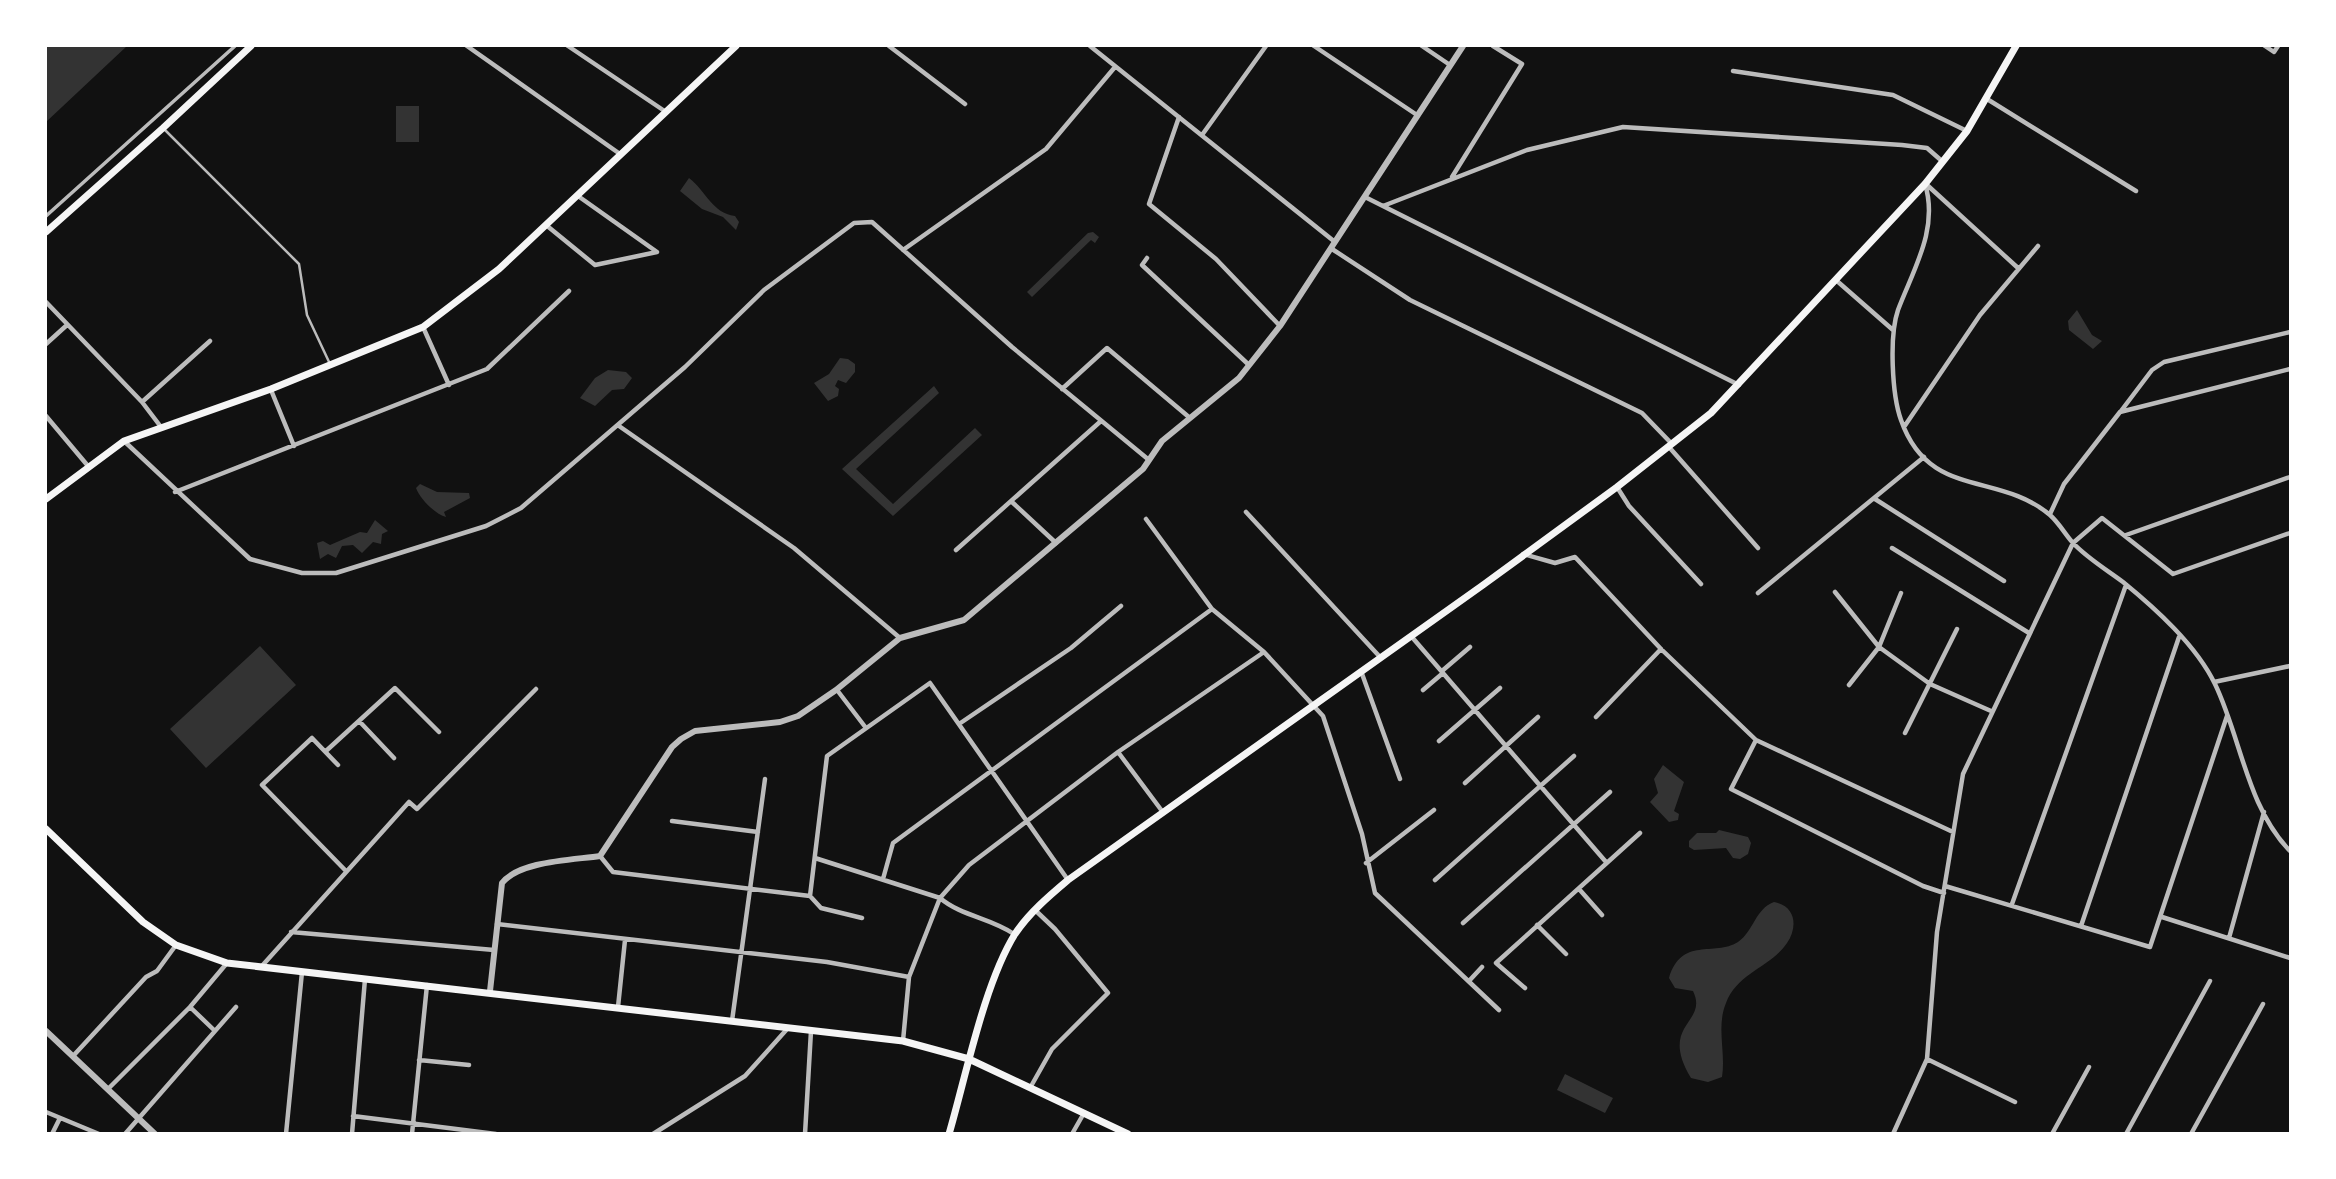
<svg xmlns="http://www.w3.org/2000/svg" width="2336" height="1179" viewBox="0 0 2336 1179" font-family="Montserrat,sans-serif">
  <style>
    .water { fill: #333 }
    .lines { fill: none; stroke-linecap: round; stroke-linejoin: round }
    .service { stroke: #bcbcbc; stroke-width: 2.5 }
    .pedestrian { stroke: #bcbcbc; stroke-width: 3.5 }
    .minor { stroke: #bcbcbc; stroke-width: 4.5 }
    .tertiary { stroke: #bcbcbc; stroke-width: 6 }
    .secondary { stroke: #f5f5f5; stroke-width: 7 }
  </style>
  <rect width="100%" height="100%" fill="#111"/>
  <!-- water -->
  <path class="water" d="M46,46H127L46,122Z
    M396,106H419V142H396Z
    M689,178C706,191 712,213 735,216L739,222L736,230L723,217L702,209L680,191Z
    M1093,232L1099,237L1095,243L1091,240L1032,297L1027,292L1088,233Z
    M2077,310L2092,335L2102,341L2093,349L2069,330L2068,321Z
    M840,358L848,359L855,364V372L846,383L838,380L835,386L839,389L838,396L828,401L814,383L829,374Z
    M608,370L626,372L632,378L624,389L612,390L595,406L580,398L595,378Z
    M934,386L939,393L856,469L893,504L975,428L982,435L893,516L842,469Z
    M420,484L437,492L469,493L470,498L444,512L446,517C435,514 420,499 416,488Z
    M375,520L388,531L382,534L381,544L373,542L362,553L353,545L342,546L336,558L328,554L320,559L317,543L323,541L330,545L360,532L367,533Z
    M260,646L296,685L206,768L170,729Z
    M1663,765L1684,782L1674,811L1679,814L1678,820L1669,822L1650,802L1658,793L1654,779Z
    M1719,830L1748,837L1751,843L1748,854L1740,859L1733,858L1726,848L1694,850L1689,847V841L1697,833H1716Z
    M1774,902C1796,906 1798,927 1787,943C1771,967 1737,973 1726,1003C1716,1027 1726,1052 1722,1077L1708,1082L1691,1078C1658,1023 1709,1024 1693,991L1675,988L1669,978C1682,936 1714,957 1738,942C1754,931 1755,909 1774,902Z
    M1565,1074L1613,1098L1605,1113L1557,1090Z"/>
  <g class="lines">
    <!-- service -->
    <path class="service" d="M163,128L299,264L307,315L330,364"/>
    <!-- pedestrian -->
    <path class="pedestrian" d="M46,216L235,46"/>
    <!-- minor -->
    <path class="minor" d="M467,46L620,154
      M568,46L666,112
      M889,46L965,104
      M1090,46L1335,242
      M1314,46L1417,115
      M1422,46L1450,65
      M2265,46L2274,52L2278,46
      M1733,71L1893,95L1967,131
      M1987,99L2136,191
      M1179,117L1149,204L1216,259L1280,326
      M1202,135L1266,46
      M1452,177L1522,64L1493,46
      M1925,184C1939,229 1913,270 1898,310C1889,336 1892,395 1901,420C1929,500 1998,471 2050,515C2059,523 2065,534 2073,543C2087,558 2107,570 2123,582C2156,609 2196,645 2215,684C2241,738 2247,807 2290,851
      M1926,184L2018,268
      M1365,197L1739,385
      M1383,206L1527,150L1623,127L1902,145L1927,148L1943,162
      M546,225L595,265L657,252L578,196
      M1332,249L1410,300L1642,413L1672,444
      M903,250L1046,149L1115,67
      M1147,258L1142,265L1249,365
      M1837,281L1893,330
      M46,302L142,402L161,427
      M423,327L449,385
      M46,344L67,325
      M1062,389L1107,348L1190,418
      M271,390L294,446
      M142,402L210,341
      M2121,411L2152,370L2164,362L2290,332
      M46,416L88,466
      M619,426L794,548L900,638
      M1904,427L1980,315L2038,246
      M124,441L250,559L302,573H336L486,526L521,508L685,367L764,290L854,223L872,222L1012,347L1149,460
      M1669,447L1758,548
      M1617,487L1629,506L1701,584
      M175,492L487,369L569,291
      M1875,499L2004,581
      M1012,502L1056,543
      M1246,512L1380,657
      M2050,514L2064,484L2120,412L2290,369
      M1146,519L1212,609L1264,652L1323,716L1362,834L1375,893L1499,1010
      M2126,535L2290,477
      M1892,548L2029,633
      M956,550L1101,421
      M1523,554L1555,563L1575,557L1661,649L1756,740L1953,832
      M1835,592L1879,647L1930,684L1991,711
      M1758,593L1924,457
      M1411,636L1606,862
      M1361,671L1400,779
      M1442,671L1470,647
      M2214,682L2290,666
      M1849,685L1879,647L1901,593
      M837,690L866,728
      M1423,690L1443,673
      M1596,717L1661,649
      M360,722L394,758
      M959,724L1071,648L1121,606
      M1905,733L1957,629
      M1756,740L1731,789L1923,886L1944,893
      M1439,741L1500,688
      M326,751L395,688L439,732
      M1118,752L1162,811
      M338,765L312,738L262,785L345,870
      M1465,783L1538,717
      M672,821L758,832
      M600,856L613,872L810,896
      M815,858L940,898C961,916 991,918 1014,934
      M1366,863L1434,810
      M883,879L893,843L1212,609
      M1435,880L1574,756
      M1945,886L2150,947L2227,716
      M1579,889L1602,915
      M2012,904L2126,585
      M2162,917L2290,958
      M862,918L821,908L810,896L827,756L930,683L1068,880
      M1463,923L1610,792
      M497,924L827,962L909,977
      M1537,925L1566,954
      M2081,926L2179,637
      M291,932L494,950
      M2229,938L2264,812
      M261,967L409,802L417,809L536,689
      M1469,981L1482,967
      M1525,988L1496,963L1640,833
      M190,1007L215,1031
      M618,1007L625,940
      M732,1021L765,779
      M903,1041L909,977L940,898L969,865L1118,752L1264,652
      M74,1055L146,977L157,971L176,945
      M1927,1059L2015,1102
      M419,1060L469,1065
      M1030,1088L1052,1049L1108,993L1055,929L1035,910
      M108,1089L190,1007L227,963
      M46,1112L99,1134
      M353,1116L496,1134
      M52,1134L59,1120
      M125,1134L236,1007
      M286,1134L302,972
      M352,1134L365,979
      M412,1134L427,985
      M653,1134L745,1076L788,1028
      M805,1134L811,1031
      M1072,1134L1084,1113
      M1893,1134L1927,1059L1937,932L1963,774L2073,543L2102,518L2173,574L2290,533
      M2052,1134L2089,1067
      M2126,1134L2210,981
      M2191,1134L2263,1004"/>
    <!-- tertiary -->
    <path class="tertiary" d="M490,991L502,883C519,861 573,860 600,856L672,747L681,739L695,731L780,722L798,716L836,690L900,638L964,620L1143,469L1162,441L1239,378L1280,326L1463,46
      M46,1031L155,1134"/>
    <!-- secondary -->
    <path class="secondary" d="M46,232L163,128L251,46
      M46,499L124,441L271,389L423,327L499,269L736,46
      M46,829L143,922L176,945L227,963L903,1041L969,1059L1128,1134
      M949,1134C966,1076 984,984 1015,934C1029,913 1049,896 1068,880L1483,585L1617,487L1711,413L1925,184L1967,131L2016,46"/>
  </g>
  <!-- border -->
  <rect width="2336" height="1179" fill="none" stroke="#ffffff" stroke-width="94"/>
</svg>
